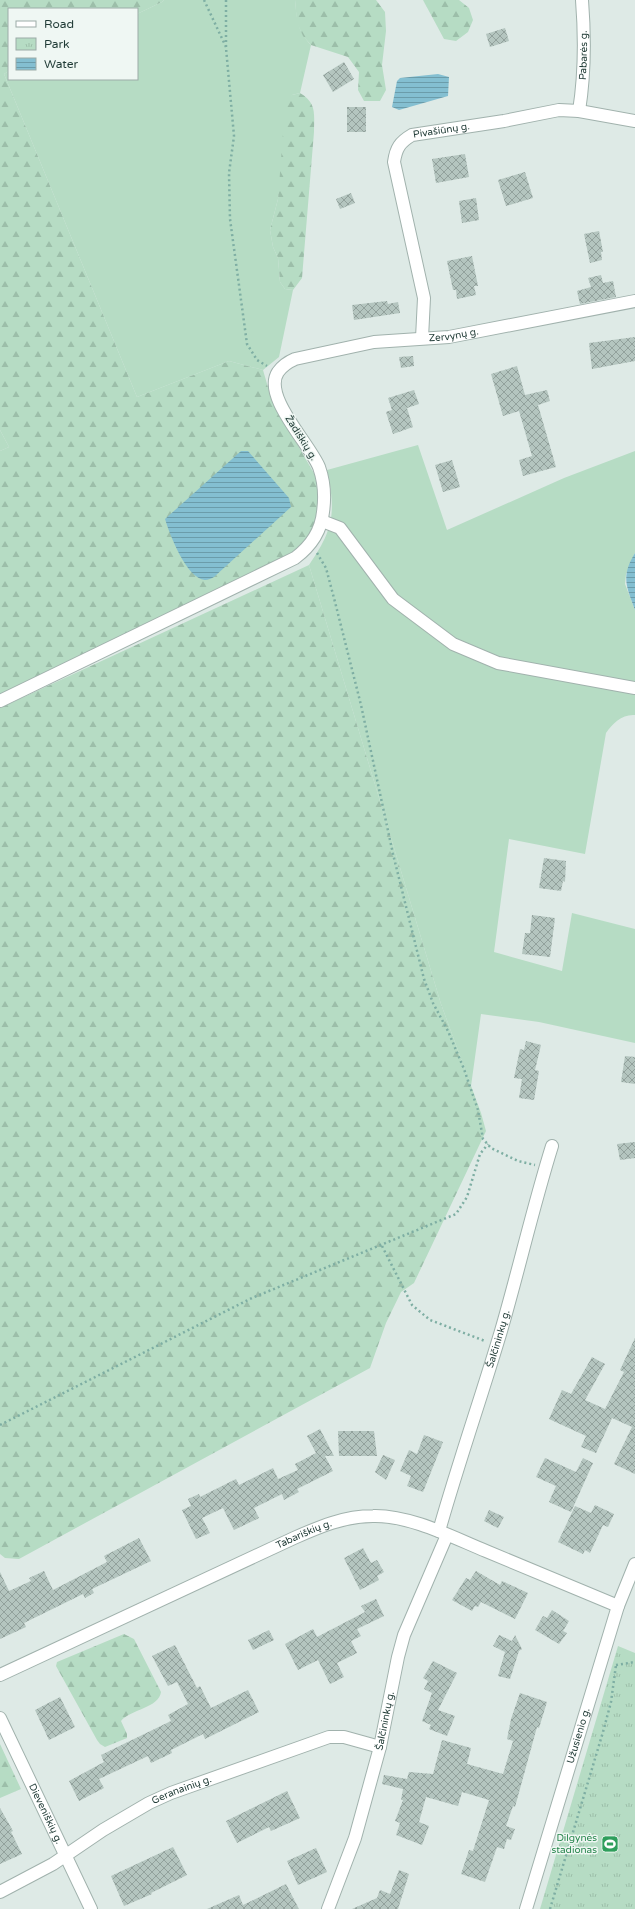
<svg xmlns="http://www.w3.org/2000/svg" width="635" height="1909" viewBox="0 0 635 1909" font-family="'Varela Round',sans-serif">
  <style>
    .grass { fill: #b6dcc4 }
    .forest { fill: url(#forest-firs) }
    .park { fill: url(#park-tufts) }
    .water { fill: url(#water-rules) }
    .building { fill: url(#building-cross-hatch) }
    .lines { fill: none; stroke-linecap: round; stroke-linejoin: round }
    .minor-casing { stroke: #a1b2ad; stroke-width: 14 }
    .path { stroke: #7eaea3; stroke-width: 2.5; stroke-dasharray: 2 3; stroke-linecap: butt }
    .minor { stroke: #fff; stroke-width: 12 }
    .labels { text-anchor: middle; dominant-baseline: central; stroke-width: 3; stroke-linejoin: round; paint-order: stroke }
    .street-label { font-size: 10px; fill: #1f3a35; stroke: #eff7f3 }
    .leisure-label { font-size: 10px; fill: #27864d; stroke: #eff7f3; text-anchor: end }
  </style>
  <defs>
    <pattern id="forest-firs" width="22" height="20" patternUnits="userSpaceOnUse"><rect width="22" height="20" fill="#b6dcc4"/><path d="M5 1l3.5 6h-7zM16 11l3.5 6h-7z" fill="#9cbea9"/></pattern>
    <pattern id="park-tufts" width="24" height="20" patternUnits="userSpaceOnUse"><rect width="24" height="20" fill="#b6dcc4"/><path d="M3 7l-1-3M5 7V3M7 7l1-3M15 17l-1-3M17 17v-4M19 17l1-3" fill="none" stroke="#9cbea9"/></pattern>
    <pattern id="water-rules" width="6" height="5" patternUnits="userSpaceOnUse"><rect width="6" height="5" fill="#84bfd1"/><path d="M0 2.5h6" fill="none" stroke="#6b9caa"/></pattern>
    <pattern id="building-cross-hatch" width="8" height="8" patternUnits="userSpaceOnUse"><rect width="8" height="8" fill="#b4c5bf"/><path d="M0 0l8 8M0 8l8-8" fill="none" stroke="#92a19c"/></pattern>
  </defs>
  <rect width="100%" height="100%" fill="#deeae6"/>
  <!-- grass -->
  <path class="grass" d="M164,0H295C297,20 297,30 311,45L300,93L292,95L278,199L270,230L273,247L278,258L280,282L285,289L293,290L279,357L263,370L229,361L137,397L4,74L9,71V79H137V14L162,2Z
    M0,430L9,447L0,451Z
    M418,445L447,530L564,478L635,451V553L626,574L625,584L635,610V715C622,714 613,723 606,733L585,854L509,839L494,952L562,971L572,913L635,929V1043L539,1022L481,1014L471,1086L441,1004L309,565C334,529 336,512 327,470Z"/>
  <!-- forest -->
  <path class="forest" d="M0,0H164L162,2L137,14V9H9V71L4,74L137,397L229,361L263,370L272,401L315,475L320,504L316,522L308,538L291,553L0,694V451L9,447L0,430Z
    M295,0H376L385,12L386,31L382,65L386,90L380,101H364L358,90L359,72L348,57L311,45L303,36L297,23Z
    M423,0H459L469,8L473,20L468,32L456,41L444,39Z
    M300,93C317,103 314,114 314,132L302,278L293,290L285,289L280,282L278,258L273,247L270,230L278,199L285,107L292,95Z
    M309,565L441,1004L481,1113L486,1131L414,1283L401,1292L386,1323L370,1368L19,1559L5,1558L0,1554V708Z
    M124,1634L134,1639L161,1692C159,1708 131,1709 121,1721L127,1734V1738L105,1747L100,1744L97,1740L56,1666L57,1662Z
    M0,1744L21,1789L0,1798Z"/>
  <!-- park -->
  <path class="park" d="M618,1646L635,1653V1909H540Z"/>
  <!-- water -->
  <path class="water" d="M438,74L449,77L448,96L399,110L392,107L397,81L400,78Z
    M241,451H248L289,498L291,507L214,577C212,578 208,580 205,580C186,578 170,535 165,519Z
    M635,553V610C626,586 621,576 635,553Z"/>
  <!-- building -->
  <path class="building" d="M505,28L509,41L490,47L486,34Z
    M344,62L354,79L333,92L323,75Z
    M347,107H366V132H347Z
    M465,154L469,177L436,183L432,159Z
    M525,172L533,198L506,206L498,180Z
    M351,193L355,203L340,209L336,199Z
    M476,198L479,220L462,223L459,201Z
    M599,231L603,252H601L602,260L590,263L584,234Z
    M472,256L478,286H474L476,295L457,299L456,290H453L447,261Z
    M601,275L603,283L613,281L616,297L580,304L577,291L591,287L588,278Z
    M387,301L388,304L398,302L400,313L354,320L352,305Z
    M635,337V361L592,369L589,343Z
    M413,356L414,366L401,368L399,357Z
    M517,366L525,395L547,390L550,401L538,405L556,467L523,476L519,460L532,456L519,411L503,416L491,374Z
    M414,390L419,404L407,408L413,427L393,434L386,412L392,410L388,398Z
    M452,460L460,487L443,492L435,465Z
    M544,858L566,861L565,882L563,881L561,891L539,888Z
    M532,915L555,918L550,957L522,954L525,933H530Z
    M526,1041L541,1045L535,1070L539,1071L534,1100L519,1098L522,1079L514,1078L520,1049L524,1050Z
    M625,1056L635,1057V1084L621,1082Z
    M635,1142V1158L620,1160L617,1144Z
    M635,1338V1474L614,1464L632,1427L612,1418L596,1453L581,1447L586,1436L549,1419L562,1390L571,1394L592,1357L605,1364L585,1400L605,1409L624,1372L620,1370Z
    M320,1429L334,1456H325L333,1471L297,1489L299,1492L284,1500L282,1494L254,1508L259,1518L234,1530L223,1508L202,1518L210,1533L196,1539L182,1510L191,1506L188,1499L199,1494L200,1497L236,1479L239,1485L273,1468L278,1479L298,1470L295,1464L316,1453L307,1436Z
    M338,1431H374L377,1456H339Z
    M424,1435L443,1442L423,1492L407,1486L411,1476L400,1471L409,1450L417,1454Z
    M383,1455L395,1460L386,1480L375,1472Z
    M545,1458L576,1472L583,1458L593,1463L571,1512L549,1502L556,1486L536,1477Z
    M595,1505L614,1514L608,1527L603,1525L590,1553L585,1550L583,1554L558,1542L575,1506L591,1513Z
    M489,1510L504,1517L498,1528L484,1521Z
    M139,1538L151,1561L92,1589L94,1593L85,1598L83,1594L24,1623L26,1627L0,1639V1572L9,1591L31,1581L29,1578L44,1571L53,1590L107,1562L104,1556Z
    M363,1548L371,1563L377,1560L384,1572L377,1576L379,1580L360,1590L344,1558Z
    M476,1571L500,1585L502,1581L528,1593L515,1619L481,1602L478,1607L475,1606L472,1611L452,1600L466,1578L470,1580Z
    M376,1599L384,1616L357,1629L361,1636L351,1641L357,1653L337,1663L344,1677L330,1684L318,1660L298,1670L285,1644L313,1629L317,1637L365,1612L361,1606Z
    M552,1610L569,1621L563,1631L567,1633L559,1644L535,1630L543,1616L547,1618Z
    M269,1630L274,1640L253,1650L248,1640Z
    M499,1635L512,1641L515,1635L522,1649L519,1651L510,1679L498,1676L505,1652L493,1646Z
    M175,1645L197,1688L200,1686L211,1708L248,1690L259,1712L205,1739L203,1734L171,1750L172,1753L151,1763L148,1756L99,1779L104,1788L79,1801L69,1781L104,1762L101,1755L171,1721L168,1715L188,1704L177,1682L168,1686L152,1656Z
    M433,1661L457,1673L438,1710L455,1716L447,1736L429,1729L431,1725L422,1721L432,1693L424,1689L428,1681L423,1678Z
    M520,1693L547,1702L539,1728L537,1727L515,1807L513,1806L506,1826L515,1829L511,1840L507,1839L504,1849L497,1847L485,1882L461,1874L469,1850L473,1851L489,1800L462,1792L458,1806L426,1797L419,1822L429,1826L422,1845L396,1835L400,1823L395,1821L403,1800H401L403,1789L382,1784L384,1775L407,1779L409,1772L433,1774L442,1740L471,1748L467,1764L503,1774L513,1741L507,1739L511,1719Z
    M60,1697L75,1727L49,1740L35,1710Z
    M287,1791L300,1818L271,1831L269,1827L237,1843L226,1821Z
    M0,1808L13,1831L11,1832L22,1854L0,1864Z
    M173,1847L187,1875L151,1893L152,1894L124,1906L111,1876Z
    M316,1848L327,1872L298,1885L287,1861Z
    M399,1870L409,1874L398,1909H352L377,1898L380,1890L390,1894Z
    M286,1884L299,1909H207L239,1895L243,1905Z"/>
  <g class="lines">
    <!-- minor casing -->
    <g class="minor-casing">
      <g id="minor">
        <path id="s1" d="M579,111C585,73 585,38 582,0"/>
        <path id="s2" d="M422,338L424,298L394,162C396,148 400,142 412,135L504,121L559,110L579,111L635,121"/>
        <path d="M322,521L340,528L393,599L453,644L498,663L635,688"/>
        <path id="s3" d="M0,701L295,558C311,546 321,532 323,512C325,498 324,481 319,467C309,443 262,396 278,372C283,365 288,362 295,359L374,342L449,337L635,301"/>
        <path id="s4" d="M439,1531C458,1464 481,1398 501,1331C519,1269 533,1207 552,1146"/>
        <path id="s5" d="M0,1675L294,1538C319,1527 344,1516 373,1516C410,1515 452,1537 486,1551C530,1569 574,1588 618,1606"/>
        <path id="s6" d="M0,1718L91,1909"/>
        <path id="s7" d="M0,1892L53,1864L103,1830L149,1803L171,1793L329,1737H344L380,1747"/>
        <path id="s8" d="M328,1909L355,1838L380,1747L398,1657L404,1635L447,1535"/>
        <path id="s9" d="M526,1909L618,1606L635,1564"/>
      </g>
    </g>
    <!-- path -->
    <path class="path" d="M204,0L226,47
      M226,0V48L234,136L229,173L230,219L247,344L257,360L267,366
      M317,553L326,568L335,602L361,705L393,854L424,979L433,1003L448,1031L464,1069L478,1110L483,1139L491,1148L518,1161L535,1165
      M382,1246L412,1305L430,1320L485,1341
      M0,1425L252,1298L456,1214L467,1197L480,1154L488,1144
      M616,1665L635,1662
      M550,1909L603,1732L611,1702L616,1665"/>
    <!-- minor -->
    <use href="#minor" class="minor"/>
  </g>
  <!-- icons -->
  <defs>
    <g id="stadium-square" transform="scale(0.9)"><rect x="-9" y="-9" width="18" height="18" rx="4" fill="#2e9e5b" stroke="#eff7f3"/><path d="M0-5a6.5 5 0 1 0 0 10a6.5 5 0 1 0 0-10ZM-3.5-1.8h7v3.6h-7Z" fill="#fff"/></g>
  </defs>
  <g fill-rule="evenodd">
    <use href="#stadium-square" x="610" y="1844"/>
  </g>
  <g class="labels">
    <!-- street labels -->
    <g class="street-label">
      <text stroke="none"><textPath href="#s1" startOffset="56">Pabarės g.</textPath></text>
      <text stroke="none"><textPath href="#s2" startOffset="243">Pivašiūnų g.</textPath></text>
      <text stroke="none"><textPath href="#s3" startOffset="719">Zervynų g.</textPath></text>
      <text transform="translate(301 438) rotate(58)">Žadiškių g.</text>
      <text stroke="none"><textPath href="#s4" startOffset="201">Šalčininkų g.</textPath></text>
      <text stroke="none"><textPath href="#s5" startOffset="335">Tabariškių g.</textPath></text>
      <text stroke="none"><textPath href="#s8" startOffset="197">Šalčininkų g.</textPath></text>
      <text stroke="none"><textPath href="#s9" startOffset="181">Užusienio g.</textPath></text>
      <text stroke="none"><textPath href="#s7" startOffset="209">Geranainių g.</textPath></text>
      <text stroke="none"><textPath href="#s6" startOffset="106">Dieveniškių g.</textPath></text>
    </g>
    <!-- leisure labels -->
    <g class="leisure-label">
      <text x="597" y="1838">Dilgynės<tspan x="597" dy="12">stadionas</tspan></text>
    </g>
  </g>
  <!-- legend -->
  <rect x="8" y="8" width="130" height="72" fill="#eff7f3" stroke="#9caba7"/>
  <rect x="16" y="21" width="20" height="6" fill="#ffffff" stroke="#9caba7"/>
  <text x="44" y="28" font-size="12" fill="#1f3a35">Road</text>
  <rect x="16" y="38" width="20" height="12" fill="url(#park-tufts)" stroke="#9caba7"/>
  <text x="44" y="48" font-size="12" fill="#1f3a35">Park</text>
  <rect x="16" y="58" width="20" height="12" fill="url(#water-rules)" stroke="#9caba7"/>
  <text x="44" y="68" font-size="12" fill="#1f3a35">Water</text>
</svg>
